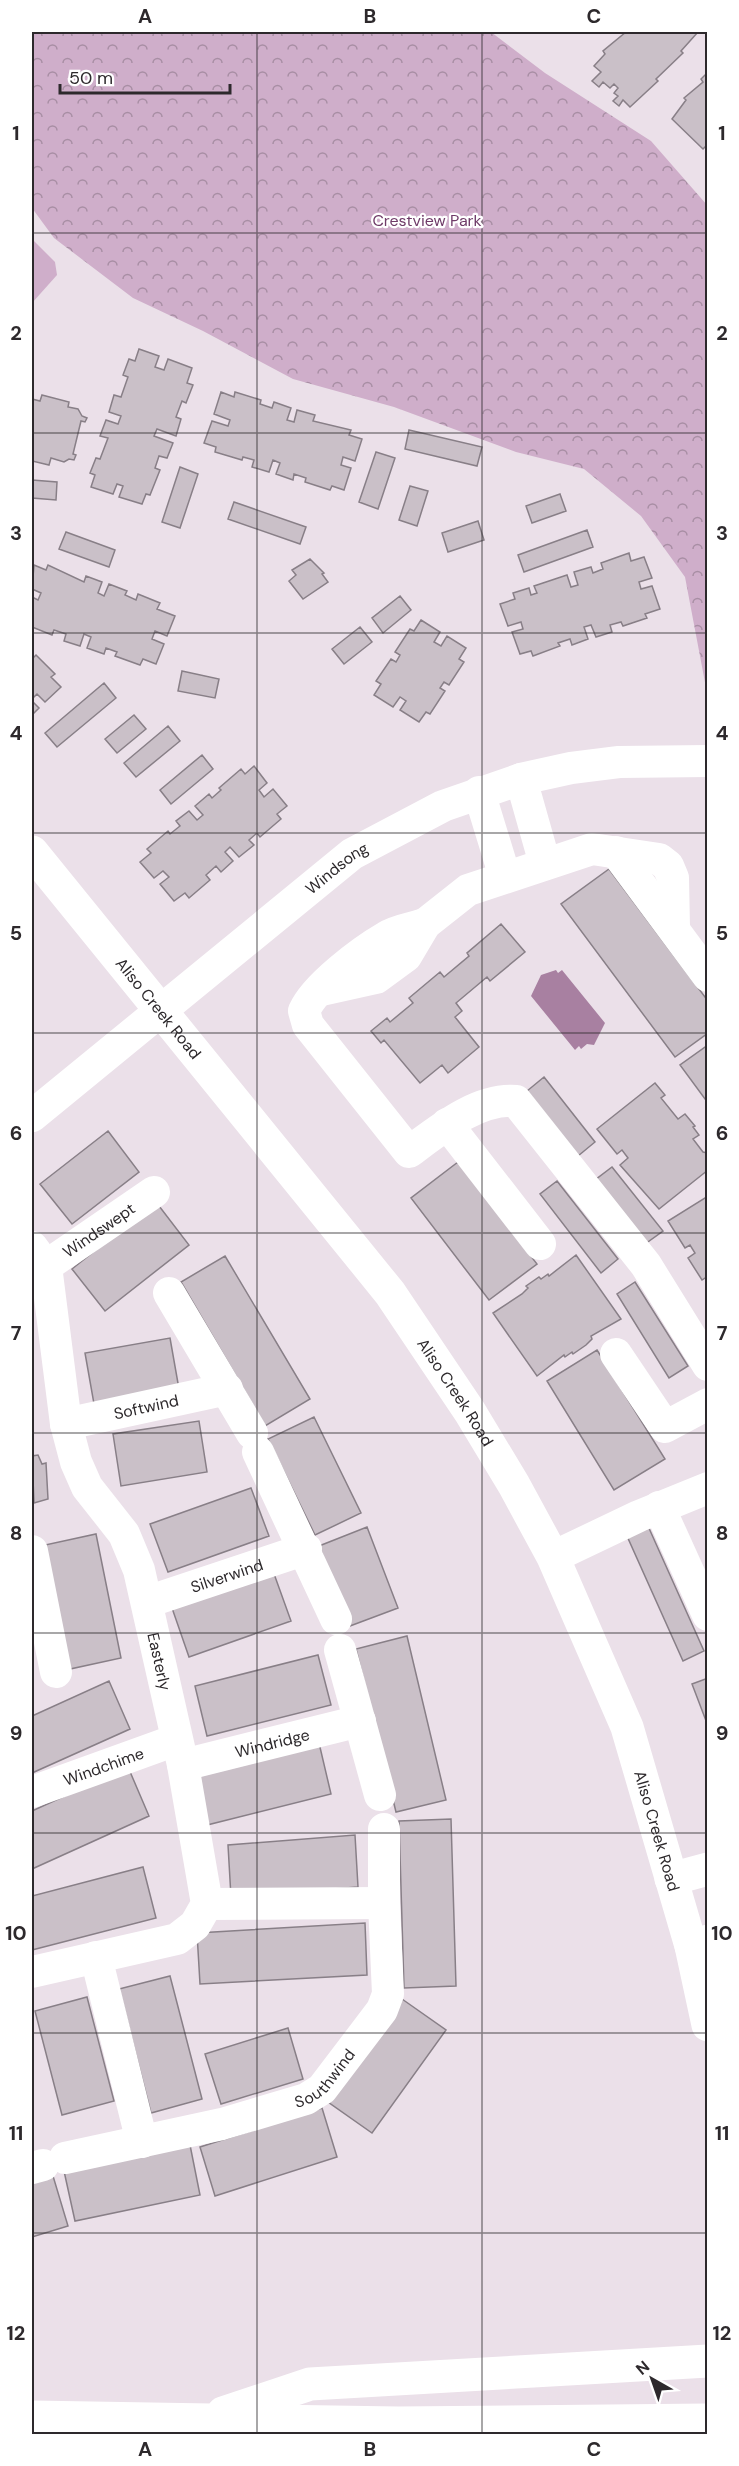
<svg xmlns="http://www.w3.org/2000/svg" width="739" height="2466" viewBox="0 0 739 2466" font-family="'DM Sans',sans-serif">
  <style>
    .grass { fill: #cfaeca }
    .park { fill: url(#park-crowns) }
    .water { fill: #a880a1 }
    .building { fill: #cac0c8; stroke: #887f87; stroke-width: 1.5 }
    .lines { fill: none; stroke-linecap: round; stroke-linejoin: round }
    .minor { stroke: #fff; stroke-width: 32 }
    .major { stroke: #fff; stroke-width: 33 }
    .highway { stroke: #fff; stroke-width: 33 }
    .grid { fill: none; stroke: #2d292c; stroke-width: 1.5; stroke-opacity: 0.55 }
    .labels { text-anchor: middle; dominant-baseline: central; stroke-width: 4.5; stroke-linejoin: round; paint-order: stroke }
    .park-label { font-size: 16px; fill: #6f3b68; stroke: #fff }
    .street-label { font-size: 16px; fill: #2d292c; stroke: #fff }
    .neatline { fill: none; stroke: #2d292c; stroke-width: 2 }
    .grid-label { font-size: 20px; text-anchor: middle; font-weight: bold; fill: #2d292c }
  </style>
  <defs>
    <pattern id="park-crowns" width="20" height="18" patternUnits="userSpaceOnUse" patternTransform="scale(1.5)"><rect width="20" height="18" fill="#cfaeca"/><path d="M2 6a3 3 0 1 1 6 0M12 15a3 3 0 1 1 6 0" fill="none" stroke="#a88ea4"/></pattern>
  </defs>
  <rect width="100%" height="100%" fill="#ebe0e9"/>
  <!-- grass -->
  <path class="grass" d="M32,239L55,262L57,275L32,303Z"/>
  <!-- park -->
  <path class="park" d="M32,32H491L545,73L651,141L707,205V693L685,577L641,516L584,469L516,452L394,407L293,379L203,331L133,298L54,238L32,208Z"/>
  <!-- water -->
  <path class="water" d="M556,970L558,973L562,970L605,1023L594,1045L587,1044L581,1049L579,1046L575,1050L531,996L541,975Z"/>
  <!-- building -->
  <path class="building" d="M626,32H698L681,51L683,53L656,79L658,81L630,107L623,100L619,106L613,101L618,96L614,93L618,88L614,84L610,88L603,82L599,87L592,81L601,72L594,66L605,54L603,51Z
    M708,72V144L703,149L672,119L686,100L684,98L703,82L701,79Z
    M139,349L159,356L155,367L164,370L168,359L192,368L187,383L193,385L186,403L182,401L176,417L181,419L176,436L157,429L154,436L173,443L167,458L159,456L155,468L160,470L150,495L146,494L142,504L119,497L123,486L117,484L113,494L91,487L95,475L90,473L96,458L100,459L108,438L100,436L106,420L118,424L121,416L109,412L114,395L121,397L128,377L123,375L129,359L135,361Z
    M221,392L234,397L235,392L261,400L260,404L272,408L274,402L291,408L287,420L294,422L297,410L315,415L313,421L351,430L349,435L362,439L355,461L343,457L341,465L351,468L344,490L332,486L330,490L305,482L306,478L294,474L293,480L276,474L280,463L273,460L269,472L252,467L254,460L243,457L242,460L215,452L216,447L204,443L212,421L228,426L230,420L214,414Z
    M42,395L69,402L68,407L78,409L82,416L87,418L85,422L81,421L73,454L76,455L74,460L69,459L64,462L51,458L49,465L32,461V399L40,401Z
    M409,430L482,447L477,466L405,449Z
    M376,452L395,458L378,509L359,502Z
    M180,467L198,474L180,528L162,522Z
    M32,480L57,482L56,500L32,498Z
    M410,486L428,491L417,526L399,520Z
    M560,494L566,511L532,523L526,506Z
    M234,502L306,527L300,544L228,519Z
    M478,521L484,540L448,552L442,533Z
    M587,530L593,547L524,572L518,555Z
    M66,532L115,550L109,567L59,549Z
    M629,553L631,561L644,557L652,578L639,582L641,589L652,586L660,609L645,614L647,618L623,626L621,622L610,625L612,632L596,637L591,625L584,627L588,639L572,645L570,639L558,643L560,646L533,656L531,651L520,654L512,632L523,629L521,622L508,626L500,604L515,599L513,593L529,588L531,595L537,593L534,586L567,575L571,587L578,585L574,572L591,567L593,573L603,569L601,563Z
    M310,559L324,573L322,574L328,582L303,599L289,581L296,575L292,570Z
    M34,565L46,570L48,565L84,582L86,576L102,582L98,593L104,596L109,584L127,591L125,595L136,600L138,594L160,603L157,609L175,616L167,636L155,631L152,639L164,644L156,664L143,659L140,665L115,656L117,652L106,648L104,654L87,648L91,637L84,634L80,646L64,641L66,634L54,630L52,635L32,627V597L38,600L41,593L32,589Z
    M400,596L411,610L383,633L372,618Z
    M421,620L440,632L434,642L441,646L447,636L466,648L459,659L464,662L449,685L444,682L440,688L445,691L430,714L426,712L419,722L400,710L406,701L400,697L393,707L374,695L381,684L376,681L391,659L396,662L400,655L395,652L410,629L414,631Z
    M360,627L372,642L344,664L332,649Z
    M36,655L55,674L51,677L61,687L45,702L37,694L32,699V659Z
    M182,671L219,679L215,698L178,691Z
    M104,683L116,698L57,747L45,733Z
    M32,701L39,708L32,715Z
    M134,715L146,729L117,753L105,739Z
    M168,726L180,741L136,777L124,763Z
    M202,755L213,769L171,804L160,790Z
    M254,766L267,783L259,790L264,797L273,789L287,806L277,814L281,819L260,837L257,833L249,840L254,845L239,857L230,847L225,852L233,861L221,872L216,866L206,875L210,880L189,898L185,893L174,901L160,884L169,877L163,871L154,878L140,862L151,853L147,849L168,831L170,834L180,826L176,821L189,811L197,820L203,815L195,806L209,794L212,798L221,790L219,788L241,769L245,774Z
    M609,869L708,1001V1033L675,1057L561,904Z
    M501,924L525,952L490,981L487,977L456,1003L462,1011L455,1017L479,1047L448,1073L442,1065L420,1083L384,1040L381,1043L371,1031L387,1018L390,1022L413,1003L409,998L440,972L444,977L469,956L467,953Z
    M708,1045V1103L680,1065Z
    M544,1077L595,1142L578,1156L527,1091Z
    M655,1083L665,1095L661,1098L678,1119L685,1114L695,1126L693,1127L699,1135L693,1139L703,1152L708,1153V1170L659,1209L620,1165L628,1158L622,1150L617,1154L597,1129Z
    M108,1131L139,1172L72,1224L40,1184Z
    M458,1162L537,1264L489,1300L411,1198Z
    M612,1167L663,1231L645,1244L595,1180Z
    M557,1181L618,1259L601,1273L540,1194Z
    M708,1196V1276L702,1280L688,1258L695,1253L690,1245L685,1248L668,1221Z
    M156,1202L189,1245L105,1311L72,1269Z
    M576,1255L621,1319L591,1336L592,1339L586,1345L573,1354L572,1352L565,1357L564,1355L537,1376L493,1313L522,1294L528,1288L526,1286L539,1277L541,1279L548,1274L549,1276Z
    M225,1256L310,1399L265,1426L181,1282Z
    M635,1282L688,1366L669,1378L617,1294Z
    M170,1338L179,1389L94,1404L85,1353Z
    M597,1350L665,1459L614,1490L547,1381Z
    M314,1417L361,1513L315,1535L268,1439Z
    M199,1421L207,1472L121,1486L113,1434Z
    M38,1455L42,1464L46,1463L48,1499L34,1503L32,1456Z
    M251,1488L269,1536L168,1572L150,1524Z
    M648,1526L704,1651L683,1661L627,1536Z
    M367,1527L398,1608L350,1626L319,1546Z
    M96,1534L121,1658L70,1669L45,1545Z
    M273,1571L291,1621L189,1657L172,1608Z
    M407,1636L446,1800L396,1812L356,1649Z
    M318,1655L331,1705L207,1736L195,1686Z
    M708,1678V1726L692,1684Z
    M109,1681L130,1729L32,1773V1716Z
    M319,1743L331,1794L207,1825L195,1774Z
    M128,1767L149,1816L32,1869V1811Z
    M451,1819L456,1986L404,1988L399,1821Z
    M355,1835L358,1887L231,1897L228,1845Z
    M143,1867L156,1918L32,1950V1896Z
    M365,1923L367,1975L200,1984L197,1933Z
    M170,1976L202,2099L151,2113L119,1989Z
    M87,1997L114,2101L62,2115L35,2011Z
    M402,1999L446,2030L372,2133L328,2102Z
    M288,2028L303,2079L221,2104L205,2054Z
    M322,2108L337,2157L215,2196L200,2147Z
    M190,2145L200,2195L75,2221L64,2171Z
    M53,2176L68,2226L32,2237V2183Z"/>
  <g class="lines">
    <!-- minor -->
    <g class="minor">
      <path d="M521,779L545,864"/>
      <path d="M479,792L505,877"/>
      <path d="M616,852L708,976"/>
      <path d="M425,924C413,928 397,930 386,937C362,951 315,986 304,1011L308,1025L409,1152C439,1130 477,1098 516,1101L646,1265L708,1365"/>
      <path d="M322,990L376,978L406,956L425,924L468,890L592,849L659,859L668,866L673,878L674,928"/>
      <path id="s1" d="M32,1116L352,854L443,806L521,779L571,768L619,762L708,761"/>
      <path d="M447,1124L540,1244"/>
      <path id="s2" d="M32,1247L46,1266L66,1424L76,1462L87,1487L124,1534L139,1570L183,1765L207,1904L195,1925L177,1939L32,1972"/>
      <path id="s3" d="M46,1266L154,1192"/>
      <path d="M169,1293L252,1433"/>
      <path d="M616,1354L665,1427L708,1404"/>
      <path id="s4" d="M66,1424L227,1389"/>
      <path d="M258,1452L336,1619"/>
      <path d="M659,1507L708,1615"/>
      <path d="M32,1551L56,1672"/>
      <path d="M553,1557L639,1516L708,1488"/>
      <path id="s5" d="M147,1602L306,1549"/>
      <path d="M340,1650L380,1795"/>
      <path id="s6" d="M183,1765L360,1721"/>
      <path id="s7" d="M32,1792L176,1740"/>
      <path d="M207,1904L384,1903"/>
      <path d="M96,1957L142,2142"/>
      <path id="s8" d="M65,2158L222,2124L306,2099L322,2089L382,2010L388,1994L384,1903V1829"/>
      <path d="M32,2168L43,2165"/>
    </g>
    <!-- major -->
    <path class="major" id="s9" d="M32,852L390,1293L470,1412L514,1485L553,1557L627,1727L691,1946L708,2025"/>
    <!-- highway -->
    <path class="highway" d="M671,1879L708,1869
      M691,1946L708,1941
      M223,2413L310,2384L708,2361
      M32,2417L398,2423L708,2420"/>
  </g>
  <!-- grid -->
  <path class="grid" d="M257,32V2434M482,32V2434M32,233H708M32,433H708M32,633H708M32,833H708M32,1033H708M32,1233H708M32,1433H708M32,1633H708M32,1833H708M32,2033H708M32,2233H708"/>
  <g class="labels">
    <!-- park labels -->
    <g class="park-label">
      <text x="427" y="220">Crestview Park</text>
    </g>
    <!-- street labels -->
    <g class="street-label">
      <text stroke="none"><textPath href="#s1" startOffset="393">Windsong</textPath></text>
      <text stroke="none"><textPath href="#s9" startOffset="201">Aliso Creek Road</textPath></text>
      <text stroke="none"><textPath href="#s3" startOffset="64">Windswept</textPath></text>
      <text stroke="none"><textPath href="#s9" startOffset="687">Aliso Creek Road</textPath></text>
      <text stroke="none"><textPath href="#s4" startOffset="82">Softwind</textPath></text>
      <text stroke="none"><textPath href="#s5" startOffset="84">Silverwind</textPath></text>
      <text stroke="none"><textPath href="#s2" startOffset="442">Easterly</textPath></text>
      <text stroke="none"><textPath href="#s6" startOffset="92">Windridge</textPath></text>
      <text stroke="none"><textPath href="#s7" startOffset="76">Windchime</textPath></text>
      <text stroke="none"><textPath href="#s9" startOffset="1172">Aliso Creek Road</textPath></text>
      <text stroke="none"><textPath href="#s8" startOffset="276">Southwind</textPath></text>
    </g>
  </g>
  <!-- border -->
  <rect width="739" height="2466" fill="none" stroke="#ffffff" stroke-width="66"/>
  <!-- north arrow -->
  <g transform="translate(652 2379) rotate(320)" stroke="#ffffff" stroke-width="4.5" paint-order="stroke">
  <path d="M0-4.5L10 22L0 15L-10 22Z" fill="#2d292c"/>
  <text y="-9" font-size="16" font-weight="bold" text-anchor="middle" fill="#2d292c">N</text>
  </g>
  <!-- scale -->
  <path d="M60 84v9h170v-9" fill="none" stroke="#2d292c" stroke-width="3"/>
  <text x="69" y="84" font-size="18" fill="#2d292c" stroke="#ffffff" stroke-width="4.5" paint-order="stroke">50 m</text>
  <rect x="33" y="33" width="673" height="2400" class="neatline"/>
  <g class="grid-label">
    <text x="145" y="23">A</text>
    <text x="370" y="23">B</text>
    <text x="594" y="23">C</text>
    <text x="16" y="140">1</text>
    <text x="722" y="140">1</text>
    <text x="16" y="340">2</text>
    <text x="722" y="340">2</text>
    <text x="16" y="540">3</text>
    <text x="722" y="540">3</text>
    <text x="16" y="740">4</text>
    <text x="722" y="740">4</text>
    <text x="16" y="940">5</text>
    <text x="722" y="940">5</text>
    <text x="16" y="1140">6</text>
    <text x="722" y="1140">6</text>
    <text x="16" y="1340">7</text>
    <text x="722" y="1340">7</text>
    <text x="16" y="1540">8</text>
    <text x="722" y="1540">8</text>
    <text x="16" y="1740">9</text>
    <text x="722" y="1740">9</text>
    <text x="16" y="1940">10</text>
    <text x="722" y="1940">10</text>
    <text x="16" y="2140">11</text>
    <text x="722" y="2140">11</text>
    <text x="16" y="2340">12</text>
    <text x="722" y="2340">12</text>
    <text x="145" y="2456">A</text>
    <text x="370" y="2456">B</text>
    <text x="594" y="2456">C</text>
  </g>
</svg>
